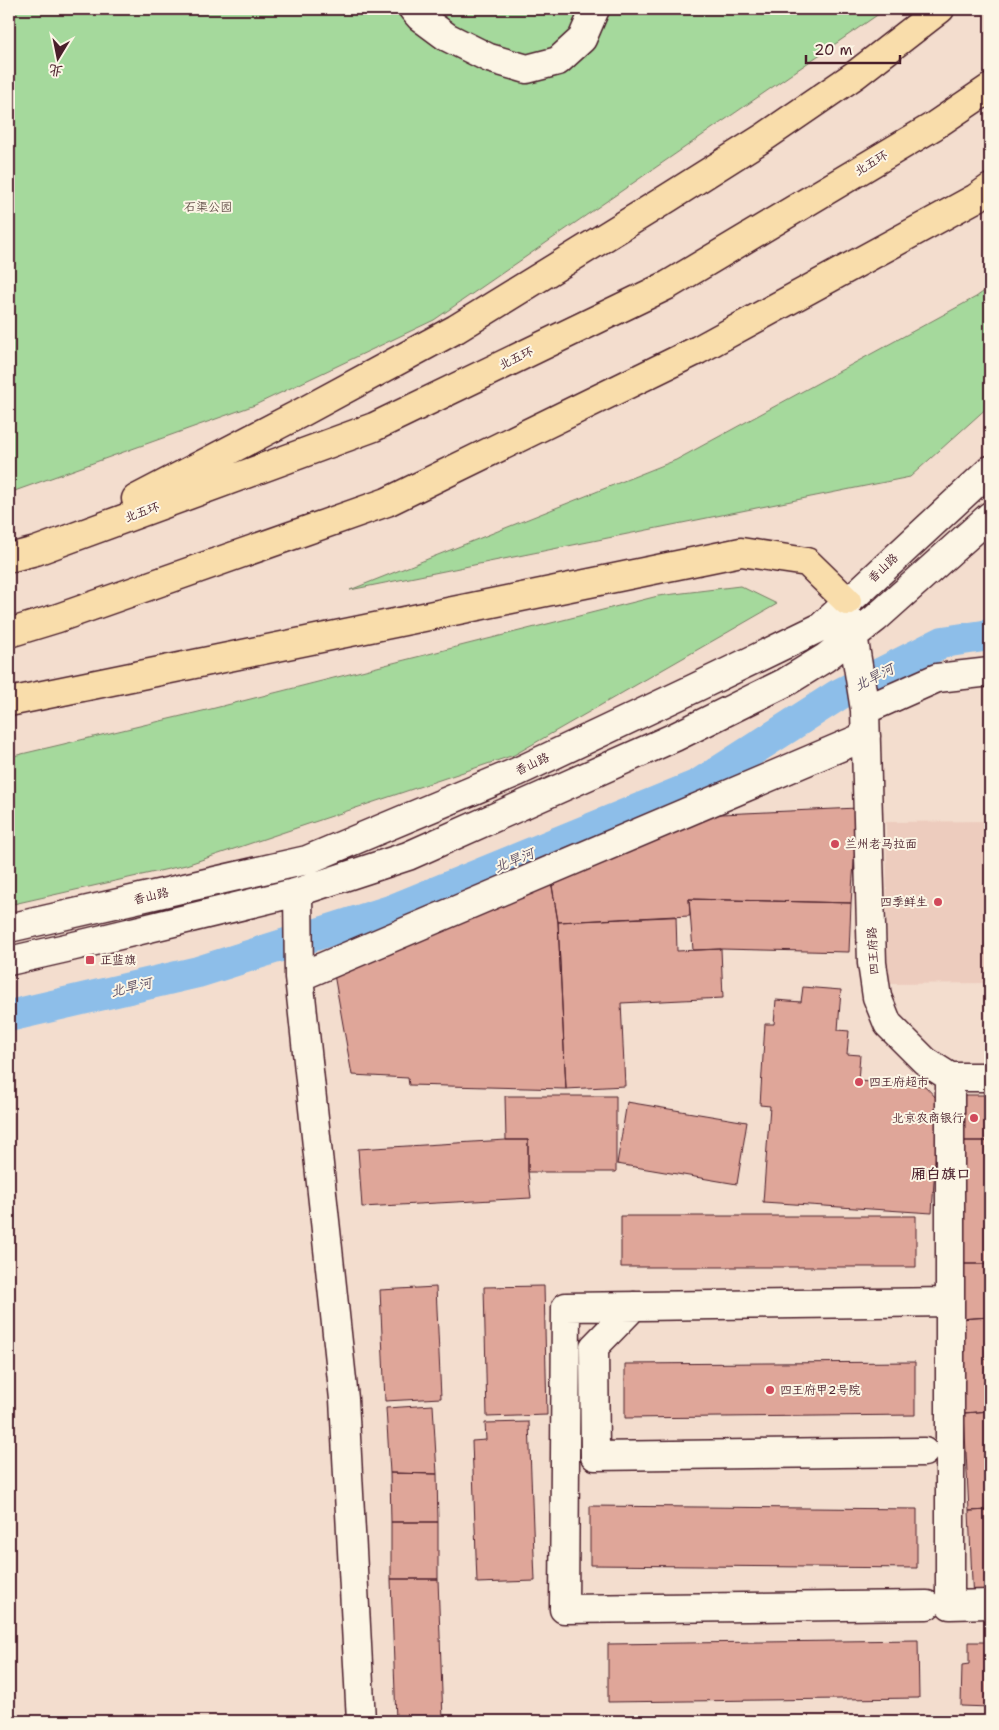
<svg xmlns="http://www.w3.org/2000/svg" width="999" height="1730" viewBox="0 0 999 1730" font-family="'Shantell Sans','LXGW WenKai TC',sans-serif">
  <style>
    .built { fill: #edccbe }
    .green { fill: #a5d99c; stroke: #787c64 }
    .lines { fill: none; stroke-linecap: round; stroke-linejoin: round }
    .canal { stroke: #8dbee9; stroke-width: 32 }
    .building { fill: #dfa699; stroke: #4a1f2b }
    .minor-casing { stroke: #4a1f2b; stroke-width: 31 }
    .highway-casing { stroke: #4a1f2b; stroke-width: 31 }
    .minor { stroke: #fcf5e5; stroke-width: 28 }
    .highway { stroke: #f9ddab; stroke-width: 28 }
    .poi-dot { fill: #d1495b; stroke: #fcf5e5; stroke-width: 2 }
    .labels { text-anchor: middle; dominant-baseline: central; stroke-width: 4; stroke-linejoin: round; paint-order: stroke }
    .street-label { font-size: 12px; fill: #4a1f2b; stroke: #fcf5e5 }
    .park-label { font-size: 12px; fill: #614e47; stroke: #fcf5e5 }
    .poi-label { font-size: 12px; fill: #4a1f2b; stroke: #fcf5e5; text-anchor: start }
    .water-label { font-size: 14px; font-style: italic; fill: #5e4f64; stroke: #fcf5e5 }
    .quarter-label { font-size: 15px; font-weight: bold; fill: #4a1f2b; stroke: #fcf5e5 }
  </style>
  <rect width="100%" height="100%" fill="#f3ddce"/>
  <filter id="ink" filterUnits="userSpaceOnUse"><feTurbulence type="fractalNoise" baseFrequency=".02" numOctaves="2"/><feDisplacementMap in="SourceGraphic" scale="10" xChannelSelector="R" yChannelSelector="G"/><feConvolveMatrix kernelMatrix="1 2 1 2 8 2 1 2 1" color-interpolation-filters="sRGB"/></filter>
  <g filter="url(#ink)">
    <!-- built -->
    <path class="built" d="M990,821V983L888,984L886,822Z"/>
    <!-- green -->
    <path class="green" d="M9,9H886L434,320L255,405L9,493Z
      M990,287V405L910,477L350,590L676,460L976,297Z
      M740,586L777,604L514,755L186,865L9,905V757L211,709L658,596Z"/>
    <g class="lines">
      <!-- canal -->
      <path class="canal" d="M9,1016L198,972L390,911L698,785L838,695L943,642L990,635"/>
    </g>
    <!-- building -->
    <path class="building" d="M858,808L851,903L689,899L690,916L558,922L551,880L699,815Z
      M551,880L558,922L566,1089L409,1085L408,1078L352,1075L332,963Z
      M689,899L851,903L849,952L721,949L693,950Z
      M676,916L677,951L721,949L723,998L621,1003L625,1086L566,1089L558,922Z
      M803,987L841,990L838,1030L849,1031L847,1054L860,1055L858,1081L925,1086L939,1101L932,1213L763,1202L770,1106L760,1105L765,1024H774L776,1000L801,1002Z
      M958,1095H990V1141H958Z
      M505,1096H616V1172H528V1140H506Z
      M627,1102L747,1122L737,1184L617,1164Z
      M506,1140H528V1172L531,1198L362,1207L358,1149Z
      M958,1141H990V1264H958Z
      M621,1216H916V1267H621Z
      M956,1264H990V1317L959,1319Z
      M544,1286L547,1415L487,1417L484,1287Z
      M436,1287L441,1398L385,1401L380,1290Z
      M990,1317V1411L964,1413L959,1319Z
      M915,1362V1415L625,1418V1364Z
      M433,1405L437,1474L390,1473L386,1408Z
      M990,1411V1510L969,1511L964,1413Z
      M529,1422L535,1581L477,1583L472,1441L486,1440L485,1423Z
      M390,1473L437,1474L438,1522H391Z
      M590,1506L917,1509V1568L590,1565Z
      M990,1510V1604H973L969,1511Z
      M391,1522H438V1579H391Z
      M391,1579H438L443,1721H396Z
      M918,1640L919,1698L608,1702V1644Z
      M969,1642H990V1707L961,1706L962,1665L969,1664Z"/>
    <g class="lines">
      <!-- minor casing -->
      <g class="minor-casing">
        <path id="minor" d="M413,9L420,17L447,37L489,58L527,69L558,61L582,39L595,9
          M851,622L865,710L872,963L877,997L888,1024L925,1061L950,1077H990
          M865,710L937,678L990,672
          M298,892L299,977L344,1399L361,1721
          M9,928L307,860L517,772L699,686L821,627L990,470
          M9,961L66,948L298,892L408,856L675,737L786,682L825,658L876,618L990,516
          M299,977L866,736
          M950,1077V1605L990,1604
          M634,1306L594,1347L595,1456L924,1452
          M927,1605L564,1609L566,1307L950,1302"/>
      </g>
      <!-- highway casing -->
      <g class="highway-casing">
        <path id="highway" d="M136,499L299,414L456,329L668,198L766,136L855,75L940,9
          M9,558L36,551L374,427L668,285L934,126L990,88
          M9,633L58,618L387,502L698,350L976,198L990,188
          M9,702L741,552L807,562L847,601"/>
      </g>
      <!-- minor -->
      <use href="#minor" class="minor"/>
      <!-- highway -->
      <use href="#highway" class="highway"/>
    </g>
  </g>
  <!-- markers -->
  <g class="poi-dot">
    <circle cx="835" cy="844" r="5"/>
    <circle cx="938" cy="902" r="5"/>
    <rect x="85" y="955" width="10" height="10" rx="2.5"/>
    <circle cx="859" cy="1082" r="5"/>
    <circle cx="974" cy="1118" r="5"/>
    <circle cx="770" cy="1390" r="5"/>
  </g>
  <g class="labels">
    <!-- street labels -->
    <g class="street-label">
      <text transform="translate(871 163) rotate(-31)">北五环</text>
      <text transform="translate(516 358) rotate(-26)">北五环</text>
      <text transform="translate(142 512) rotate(-20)">北五环</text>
      <text transform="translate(883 568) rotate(-43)">香山路</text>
      <text transform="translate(532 764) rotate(-25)">香山路</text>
      <text transform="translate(151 896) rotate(-13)">香山路</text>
      <text transform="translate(873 951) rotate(-93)">四王府路</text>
    </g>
    <!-- park labels -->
    <g class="park-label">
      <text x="208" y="207">石渠公园</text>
    </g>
    <!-- poi labels -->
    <g class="poi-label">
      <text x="845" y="844">兰州老马拉面</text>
      <text x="928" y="902" text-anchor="end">四季鲜生</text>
      <text x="100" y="960">正蓝旗</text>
      <text x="869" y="1082">四王府超市</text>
      <text x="964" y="1118" text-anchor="end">北京农商银行</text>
      <text x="780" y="1390">四王府甲2号院</text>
    </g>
    <!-- water labels -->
    <g class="water-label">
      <text transform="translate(874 677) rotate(-27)">北旱河</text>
      <text transform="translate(514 860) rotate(-22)">北旱河</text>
      <text transform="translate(131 987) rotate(-13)">北旱河</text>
    </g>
    <!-- quarter labels -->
    <g class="quarter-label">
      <text x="941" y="1174">厢白旗口</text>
    </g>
  </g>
  <!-- margin -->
  <rect width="999" height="1730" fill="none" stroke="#fcf5e5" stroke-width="30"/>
  <rect x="15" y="15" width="969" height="1700" fill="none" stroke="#4a1f2b" stroke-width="2" filter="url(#ink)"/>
  <!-- north arrow -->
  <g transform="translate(58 58) rotate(190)" stroke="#fcf5e5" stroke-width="4" paint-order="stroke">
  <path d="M0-4L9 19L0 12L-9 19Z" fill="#4a1f2b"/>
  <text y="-8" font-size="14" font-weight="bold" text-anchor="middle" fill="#4a1f2b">北</text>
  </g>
  <!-- scale -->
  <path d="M806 55v8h94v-8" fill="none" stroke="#4a1f2b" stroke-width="2.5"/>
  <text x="814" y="55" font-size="15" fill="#4a1f2b" stroke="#fcf5e5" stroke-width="4" paint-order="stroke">20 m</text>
</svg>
